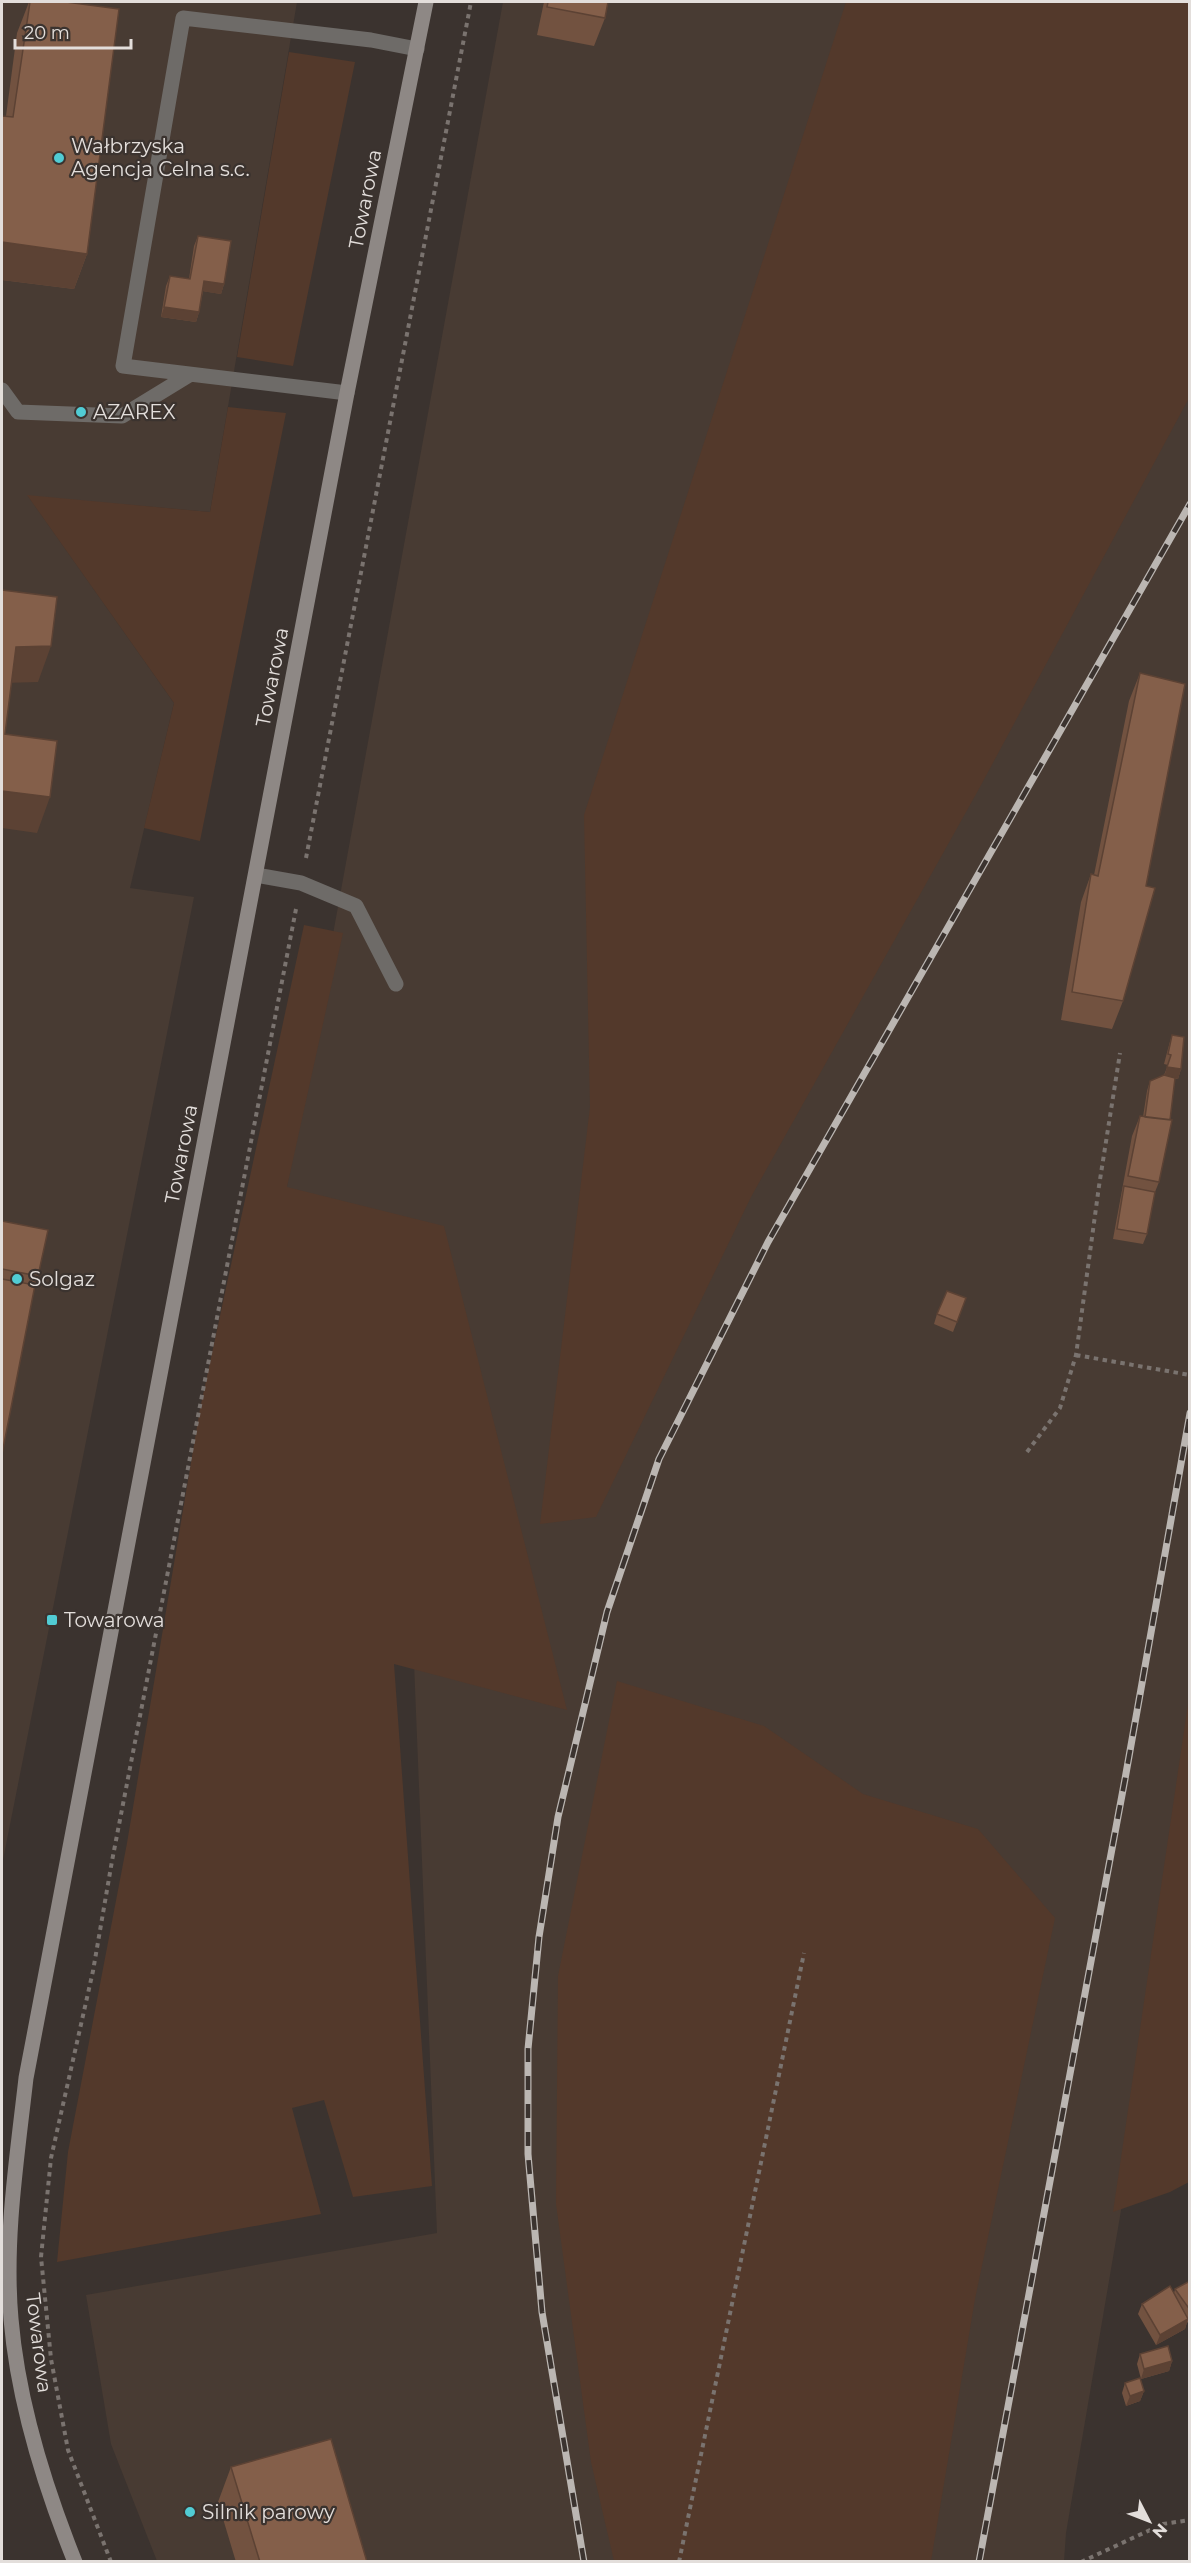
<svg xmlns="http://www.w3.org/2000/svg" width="1191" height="2563" viewBox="0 0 1191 2563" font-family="Montserrat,sans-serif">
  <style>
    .built { fill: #483b33 }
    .green { fill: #53392b }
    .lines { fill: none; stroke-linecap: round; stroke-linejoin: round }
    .path { stroke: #7a736f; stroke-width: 4; stroke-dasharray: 4.5 4.5; stroke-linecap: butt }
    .service { stroke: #6e6b68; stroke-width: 15 }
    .secondary { stroke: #8e8885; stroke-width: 15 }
    .rail-casing { stroke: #bbb6b2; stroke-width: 7 }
    .rail { stroke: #3b332f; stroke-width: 4.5; stroke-dasharray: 14; stroke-linecap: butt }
    .wall { fill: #725240 }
    .shaded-wall { fill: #5c4234 }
    .building { fill: #845f4a; stroke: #5c4234; stroke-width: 1.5 }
    .poi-dot { fill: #51ccd4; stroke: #3b332f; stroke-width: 2 }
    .labels { text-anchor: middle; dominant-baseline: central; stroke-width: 4.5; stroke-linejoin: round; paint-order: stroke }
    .poi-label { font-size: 20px; fill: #e3dedb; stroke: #3b332f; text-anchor: start }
    .street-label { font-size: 20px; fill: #e3dedb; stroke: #3b332f }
  </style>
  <rect width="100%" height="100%" fill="#3b332f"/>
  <!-- built -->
  <path class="built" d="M2,2H297L210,512L28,496L174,703L130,888L194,897L2,1865Z
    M503,2H1189V1812L1066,2533L1064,2561H157L111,2444L86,2295L437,2233L407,1489L240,1444Z"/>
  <!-- green -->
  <path class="green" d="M846,2H1189V398L980,787L751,1197L596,1517L540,1524L590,1107L584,815Z
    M289,52L355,62L293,366L237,357Z
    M228,407L286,413L200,841L144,828L174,703L27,495L210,512Z
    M304,925L343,933L287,1187L444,1226L567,1710L394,1664L432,2186L353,2197L324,2100L292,2108L321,2214L57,2262L68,2152L127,1843L200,1409Z
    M617,1681L764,1726L863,1794L978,1829L1055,1918L975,2299L931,2561H614L591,2462L556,2204L558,1976Z
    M1189,1697V2182L1170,2192L1113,2212Z"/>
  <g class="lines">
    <!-- path -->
    <path class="path" d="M306,858L471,2
      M1076,1355L1190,1375
      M1027,1452L1060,1408L1076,1355L1099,1186L1120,1053
      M111,2562L68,2450L51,2359L41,2257L51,2158L93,1971L112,1861L296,909
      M679,2562L804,1953
      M1081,2562L1163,2524L1190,2520"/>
    <!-- service -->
    <path class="service" d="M2,390L18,412L122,416L189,375
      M347,393L123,366L183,18L371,40L417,49
      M256,875L301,883L356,906L396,984"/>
    <!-- secondary -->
    <path class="secondary" d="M75,2562C44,2485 18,2402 11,2319C4,2240 17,2158 26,2078L347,393L426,2"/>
    <!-- rail casing -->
    <g class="rail-casing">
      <path id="rail" d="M584,2562L542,2312L528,2154V2049L539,1937L558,1817L607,1612L659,1459L768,1242L1190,504
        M979,2562L1125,1779L1190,1413"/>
    </g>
    <!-- rail -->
    <use href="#rail" class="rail"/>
  </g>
  <!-- wall -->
  <path class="wall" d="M29,2H66L87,254L74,289L2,280V116H6L17,33Z
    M544,2H608L605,18L594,46L537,35Z
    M198,236L224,284L221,294L203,291L199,312L196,322L161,317L166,286L170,276L189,279L194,246Z
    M1140,673L1123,1001L1112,1029L1061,1020L1081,902L1091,874L1094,875L1129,701Z
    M1172,1035L1181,1069L1178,1079H1175L1159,1182L1155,1192L1147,1234L1143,1244L1113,1239L1132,1136L1140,1116L1143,1117L1147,1091L1150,1081L1164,1075L1168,1065L1164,1064L1169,1045Z
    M2,1221L38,1276L35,1285L2,1454Z
    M966,1298L953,1332L934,1324L937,1314Z
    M1190,2281V2325L1187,2322L1185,2329L1156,2345L1138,2314L1142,2304L1174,2293L1175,2289Z
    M1140,2354L1172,2361L1169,2371L1141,2379L1137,2364Z
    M1125,2383L1144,2391L1140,2401L1126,2406L1122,2393Z
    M231,2467L367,2562H236L218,2502Z"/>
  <!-- shaded-wall -->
  <path class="shaded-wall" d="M2,242L87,254L74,289L2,280Z
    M204,281L224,284L221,294L201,291Z
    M164,307L199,312L196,322L161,317Z
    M51,646L38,682L3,683L16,647Z
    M2,791L50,797L37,833L2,828Z
    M1167,1067L1181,1069L1178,1079L1164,1077Z
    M1188,2319L1185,2329L1156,2345L1160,2335Z
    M1172,2361L1169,2371L1141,2379L1144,2369Z
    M1144,2391L1140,2401L1126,2406L1130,2396Z"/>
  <!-- building -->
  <path class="building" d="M30,2H66L119,9L87,254L2,242V116L13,117Z
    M548,2H608L605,18L547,7Z
    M198,236L231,241L224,284L204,281L199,312L164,307L170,276L190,279Z
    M2,590L57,597L51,646L16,647L5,734L57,741L50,797L2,791Z
    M1140,673L1185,684L1146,886L1155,888L1123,1001L1072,992L1091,874L1098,876Z
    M1172,1035L1184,1037L1181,1069L1167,1067L1171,1055L1168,1054Z
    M1164,1075L1175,1078L1170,1120L1145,1117L1150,1081Z
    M1140,1116L1172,1120L1159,1182L1128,1176Z
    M1124,1186L1155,1192L1147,1234L1117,1229Z
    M2,1221L48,1230L38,1276L2,1269Z
    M2,1279L35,1285L2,1454Z
    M947,1291L966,1298L957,1322L937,1314Z
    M1190,2281V2310L1175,2289Z
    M1170,2286L1188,2319L1160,2335L1142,2304Z
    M1168,2346L1172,2361L1144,2369L1140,2354Z
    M1140,2378L1144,2391L1130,2396L1125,2383Z
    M331,2439L367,2562H260L231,2467Z"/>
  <!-- markers -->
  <g class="poi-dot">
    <circle cx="59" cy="158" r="6"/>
    <circle cx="81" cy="412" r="6"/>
    <circle cx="17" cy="1279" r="6"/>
    <rect x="46" y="1614" width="12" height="12" rx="3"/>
    <circle cx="190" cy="2512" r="6"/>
  </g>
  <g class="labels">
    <!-- poi labels -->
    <g class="poi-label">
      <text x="71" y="146">Wałbrzyska<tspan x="71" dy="23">Agencja Celna s.c.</tspan></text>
      <text x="93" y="412">AZAREX</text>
      <text x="29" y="1279">Solgaz</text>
      <text x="64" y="1620">Towarowa</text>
      <text x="202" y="2512">Silnik parowy</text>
    </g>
    <!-- street labels -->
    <g class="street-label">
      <text transform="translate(365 199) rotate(-79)">Towarowa</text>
      <text transform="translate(272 677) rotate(-79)">Towarowa</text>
      <text transform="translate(181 1154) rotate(-79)">Towarowa</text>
      <text transform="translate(39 2343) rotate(83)">Towarowa</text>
    </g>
  </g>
  <!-- border -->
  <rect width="1191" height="2563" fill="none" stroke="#e3dedb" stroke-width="6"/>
  <!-- north arrow -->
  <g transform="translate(1149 2521) rotate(132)" stroke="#3b332f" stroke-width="4.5" paint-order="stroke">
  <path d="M0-4.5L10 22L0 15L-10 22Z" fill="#e3dedb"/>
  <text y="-9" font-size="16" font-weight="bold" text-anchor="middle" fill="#e3dedb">N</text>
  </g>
  <!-- scale -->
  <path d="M15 39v9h116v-9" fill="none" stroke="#e3dedb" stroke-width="3"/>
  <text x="24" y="39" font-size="18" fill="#e3dedb" stroke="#3b332f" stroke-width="4.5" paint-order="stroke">20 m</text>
</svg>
